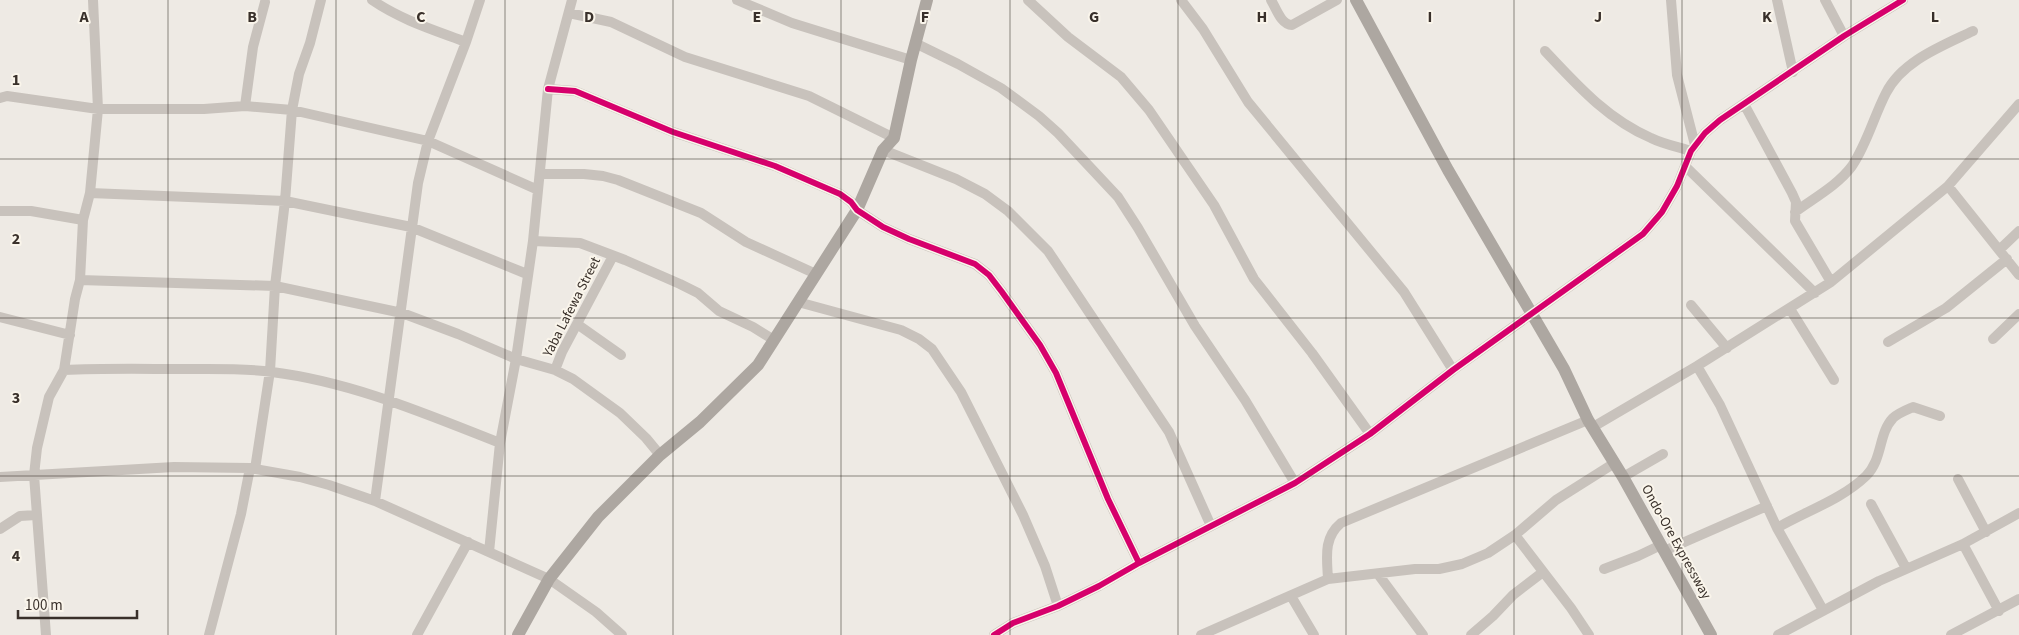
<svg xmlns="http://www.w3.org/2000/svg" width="2019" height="635" viewBox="0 0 2019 635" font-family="'Source Sans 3',sans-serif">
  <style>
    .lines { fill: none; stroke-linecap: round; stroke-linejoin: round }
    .minor { stroke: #c8c2bc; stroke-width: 10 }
    .major { stroke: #ada7a1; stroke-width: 12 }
    .cycleway-casing { stroke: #faf5eb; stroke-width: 9 }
    .cycleway { stroke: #d6006c; stroke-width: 6 }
    .grid { fill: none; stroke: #39302a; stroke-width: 1; stroke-opacity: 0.55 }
    .labels { text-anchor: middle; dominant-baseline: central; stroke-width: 4; stroke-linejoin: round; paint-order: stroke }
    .street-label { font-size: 14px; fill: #39302a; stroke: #faf5eb }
    .grid-label { font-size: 16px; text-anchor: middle; font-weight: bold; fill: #39302a; stroke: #faf5eb; stroke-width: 4; stroke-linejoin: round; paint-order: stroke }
  </style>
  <rect width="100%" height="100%" fill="#eeeae4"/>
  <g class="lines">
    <!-- minor -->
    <path class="minor" d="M372,0C401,20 434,30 466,42
      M737,0L792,23L911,60
      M1028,0L1068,37L1121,77L1149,110L1214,205L1254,279L1312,353L1370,434
      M1181,0L1203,29L1248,102L1404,292L1453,370
      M1271,0C1276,8 1281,25 1292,25L1337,0
      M1671,0L1677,75L1695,145
      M1777,0L1793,72
      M1825,0L1844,36
      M569,13L611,22L685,57L809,96L894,138
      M915,43L958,64L1001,88L1039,116L1058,133L1118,197L1138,228L1195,326L1245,400L1295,483
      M1545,51C1577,85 1607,119 1651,138C1663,144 1678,147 1691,151
      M548,89L575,91L673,132L775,166L840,194L851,202L857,210L883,227L909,239L975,264L989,275L1002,292L1040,345L1056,373L1108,499L1139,563
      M0,98L7,96L98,109H204L245,106L292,110L428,141L538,190
      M1744,104L1792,193L1796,202L1795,221L1831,282
      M245,106L253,47L265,2
      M883,150L956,179L985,194L1008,211L1048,251L1169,432L1211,526
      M1685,166L1815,293
      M541,174H584L603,176L618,180L701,213L746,242L816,274
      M1948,186L2019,275
      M90,193L285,201L411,227L527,274
      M0,211H31L83,220
      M1795,212C1814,198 1838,185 1852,166C1867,144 1874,116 1886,93C1902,61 1942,46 1973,31
      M533,241L580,243L625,260L680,284L698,293L719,311L753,327L774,340
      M1999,250L2019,231
      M80,280L275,286L402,313L458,334L516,359L555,370L573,379L620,413L646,438L660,455
      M798,302L901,330L919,339L932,349L961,392L1023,515L1045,566L1058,606
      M1691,305L1727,348
      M1790,309L1834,380
      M0,317L70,335
      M577,324L621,355
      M1993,339L2019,314
      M1888,342L1946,308L2007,259
      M1697,366L1720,405L1777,528L1823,610
      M64,370C104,368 145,369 185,369C214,369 244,368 272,372C352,382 426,414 500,443
      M555,370L562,352L613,256
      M1593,427L1697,366L1831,282L1948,186L2019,104
      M255,469L270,371L275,286L285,201L292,110L299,74L310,43L321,0
      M0,477L174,467L250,468L300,477L329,485L375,501L549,579L596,612L622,635
      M1623,477L1663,454
      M1958,479L1986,532
      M375,501L418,183L428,141L466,42L480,0
      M1871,504L1906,568
      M1777,528C1806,511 1841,500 1866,476C1883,459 1878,434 1893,418C1898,413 1906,410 1913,407L1940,416
      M0,529L20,516L36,515
      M1515,535L1571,608L1589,635
      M1963,544L1999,611
      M1664,551L1767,506
      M489,552L500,443L516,359L533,241L548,89L572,0
      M1604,569L1638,556L1661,545
      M1378,574L1423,635
      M1328,579C1327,558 1323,538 1341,523L1588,420
      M1291,596L1314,635
      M46,635L34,475L37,448L49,397L64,370L75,299L80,280L83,220L90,193L98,109L93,0
      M209,635L241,514L250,468
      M417,635L468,542
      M994,635L1013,623L1058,606L1099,586L1139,563L1295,483L1370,434L1453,370L1643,234L1662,212L1677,186L1691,151L1705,133L1720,120L1844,36L1903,0
      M1201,635L1328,579L1415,569H1439L1462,564L1488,553L1515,535L1556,500L1613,464
      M1471,635L1493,616L1513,595L1543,572
      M1778,635L1879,581L1963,544L2019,513
      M1951,635L2019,599"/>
    <!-- major -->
    <path class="major" d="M1356,0L1448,170L1564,369L1588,420L1623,477L1711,635
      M518,635L549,579L598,517L660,455L700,422L758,365L774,340L857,210L883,150L894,138L911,60L927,0"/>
    <!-- cycleway casing -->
    <g class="cycleway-casing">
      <path id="cycleway" d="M548,89L575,91L673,132L775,166L840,194L851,202L857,210L883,227L909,239L975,264L989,275L1002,292L1040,345L1056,373L1108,499L1139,563
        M994,635L1013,623L1058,606L1099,586L1139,563L1295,483L1370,434L1453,370L1643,234L1662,212L1677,186L1691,151L1705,133L1720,120L1844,36L1903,0"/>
    </g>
    <!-- cycleway -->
    <use href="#cycleway" class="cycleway"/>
  </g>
  <!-- grid -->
  <path class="grid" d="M168,0V635M336,0V635M505,0V635M673,0V635M841,0V635M1010,0V635M1178,0V635M1346,0V635M1514,0V635M1682,0V635M1851,0V635M0,159H2019M0,318H2019M0,476H2019"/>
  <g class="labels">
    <!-- street labels -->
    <g class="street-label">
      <text transform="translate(572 307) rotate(-63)">Yaba Lafewa Street</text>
      <text transform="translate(1676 542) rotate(61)">Ondo-Ore Expressway</text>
    </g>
  </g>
  <g class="grid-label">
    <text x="84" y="22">A</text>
    <text x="252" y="22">B</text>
    <text x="421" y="22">C</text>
    <text x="589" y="22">D</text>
    <text x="757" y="22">E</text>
    <text x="925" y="22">F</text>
    <text x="1094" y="22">G</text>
    <text x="1262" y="22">H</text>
    <text x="1430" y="22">I</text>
    <text x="1598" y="22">J</text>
    <text x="1767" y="22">K</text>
    <text x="1935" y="22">L</text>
    <text x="16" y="85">1</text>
    <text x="16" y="244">2</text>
    <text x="16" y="403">3</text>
    <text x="16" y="561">4</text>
  </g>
  <!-- scale -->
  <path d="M18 610v8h119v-8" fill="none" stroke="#39302a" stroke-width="2.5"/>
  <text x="25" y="610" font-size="15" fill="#39302a" stroke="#faf5eb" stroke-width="4" paint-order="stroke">100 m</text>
</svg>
